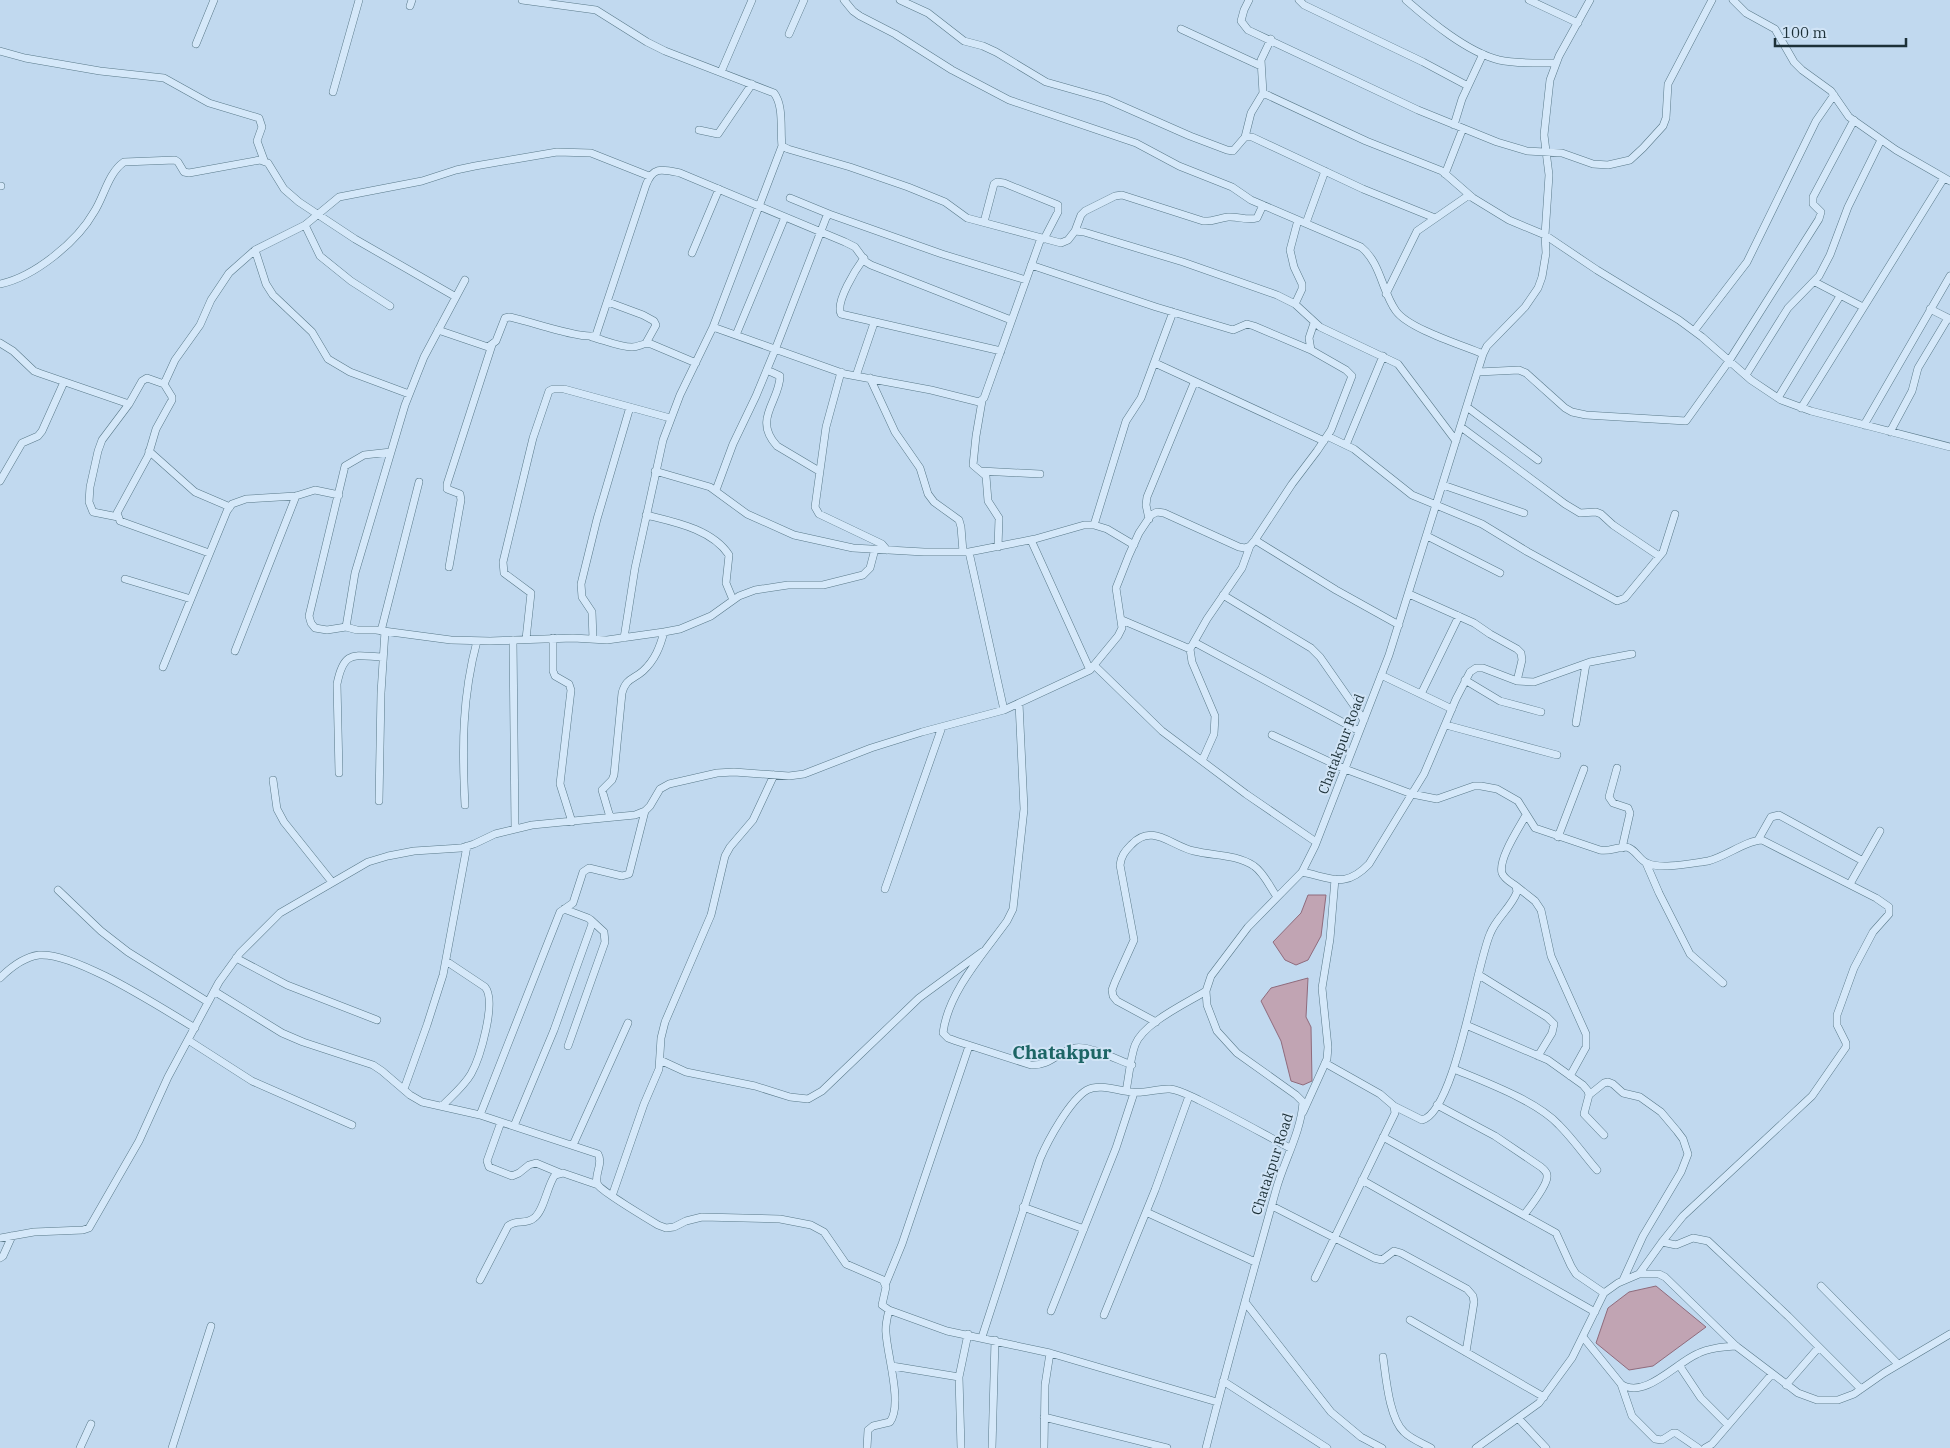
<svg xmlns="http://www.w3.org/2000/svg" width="1950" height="1448" viewBox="0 0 1950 1448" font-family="'IBM Plex Serif',serif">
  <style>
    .water { fill: #c1a4b3; stroke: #8f6b7c }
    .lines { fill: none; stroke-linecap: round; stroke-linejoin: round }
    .street-casing { stroke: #597989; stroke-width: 8 }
    .street { stroke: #d5e8f9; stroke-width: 7 }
    .labels { text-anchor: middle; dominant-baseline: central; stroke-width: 4; stroke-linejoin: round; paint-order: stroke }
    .street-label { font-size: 14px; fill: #1d3138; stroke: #d1e4f6 }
    .district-label { font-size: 19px; font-weight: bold; fill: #1c6565; stroke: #d1e4f6 }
  </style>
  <rect width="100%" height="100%" fill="#c1d9ef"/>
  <!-- water -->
  <path class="water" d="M1308,895H1326L1321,936L1308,960L1296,965L1285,960L1273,942L1301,913Z
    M1308,978L1306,1017L1311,1027L1312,1081L1303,1085L1291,1081L1281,1041L1261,1001L1271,988Z
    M1656,1286L1706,1327L1653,1366L1629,1370L1596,1343L1608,1308L1629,1292Z"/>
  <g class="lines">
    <!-- street casing -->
    <g class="street-casing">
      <path id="street" d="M522,0L596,10L647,42L665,51L774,93C784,106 780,130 782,146L788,149L850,167L908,187L945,202L967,218L1061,243L1068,240L1075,231L1084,232L1183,262L1277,295L1295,304L1320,327L1398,364L1456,441
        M844,0L853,11L860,16L895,34L952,70L1009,100L1136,143L1179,166L1232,187L1251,200L1361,247C1381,263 1382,292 1396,311C1409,329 1462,345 1483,354
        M900,0L928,13L964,41L983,46L996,52L1046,82L1106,99L1190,136L1227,150L1233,151L1245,137H1252L1363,189L1435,218
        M1249,0L1244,10L1241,21L1248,30L1418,110L1497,142L1527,151L1562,153L1593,164L1608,165L1630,160L1643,148L1663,126L1666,118L1668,84L1712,0
        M1299,0L1304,5L1423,62L1468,86
        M1406,0C1430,21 1467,52 1499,60C1517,64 1538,63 1556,63
        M1529,0L1578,23
        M1733,0L1746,13L1775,29L1794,62L1802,70L1831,91L1849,117L1896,150L1950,181
        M410,6L412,0
        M1181,29L1261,66
        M789,34L804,0
        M196,44L214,0
        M0,51L25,58L100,71L164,78L209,103L259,118L262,127L257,141L264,160
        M721,72L752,0
        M333,92L359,0
        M1263,93L1366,141L1442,171L1473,198L1509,220L1545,235L1597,270L1679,320L1702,337L1751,380L1781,400L1811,411L1950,447
        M1454,125L1462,99L1483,54
        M699,130L718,134L752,84
        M1245,137L1251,113L1263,93L1261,60L1271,39
        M1445,174L1463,128
        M0,186H1
        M790,198L829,214
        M984,222L994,184L997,182L1004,183L1058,205V212L1044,239
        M1306,223L1325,171
        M305,225L320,256L351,281L390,306
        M1075,231L1081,215L1085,211L1115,196L1122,195L1203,221C1212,222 1219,218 1228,217C1238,216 1247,221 1257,218L1263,205
        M255,250L266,284L273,295L312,332L328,359L350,372L409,394
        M692,253L719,189
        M864,258C856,269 835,302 841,314L1001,351
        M1031,265L1156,307L1233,330L1247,324L1254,326L1311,350
        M465,280L424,357L405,405L355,573L346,627L357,630H376L451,640L490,641L573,638L607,640L664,632L680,629L711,616L739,596L755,590L788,585H823L863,575L870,568L875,549
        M1815,282L1863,307
        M0,284C34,277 77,242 94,212C104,197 108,173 124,162L175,160L178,162L184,172L189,173L260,160L268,163L284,189L299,202L355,239L456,297
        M1386,294L1417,231L1469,195
        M608,302L643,315L654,321L656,325L646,343
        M1295,304L1302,289V284L1294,267L1290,250L1298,220
        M1930,309L1950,319
        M713,327L845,374L931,390L979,402L984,398L1041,238
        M438,330L488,347L496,341L505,318L509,317C527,320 584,341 596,335L646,185C653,166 662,169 680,173L845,242L855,247L866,262L871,265L1011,320
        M1694,331L1747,262L1816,121L1834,95
        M736,335L785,217
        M592,337C604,340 619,347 632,347C640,347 643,342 651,344L696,363
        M0,343L13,351L34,371L39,373L129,404
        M1155,363L1324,441
        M767,370L780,376C780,401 752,419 777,446L819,471
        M841,372L826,427L815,507L819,514L882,544L887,550
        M1478,372L1519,370L1526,373L1565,408L1572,412L1586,415L1686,421L1729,361L1819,219L1821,212L1813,204V197L1854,120
        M1746,375L1788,308L1819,276L1830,255L1848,207L1881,140
        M856,376L874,323
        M870,378L895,432L920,468L928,494L934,502L959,520L961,527L963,552
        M1778,398L1840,296
        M982,401L976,436L973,465L986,476L988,501L999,518L998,547
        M1467,407L1538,460
        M1801,408L1944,178
        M1864,425L1950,276
        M1461,427L1565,504L1580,513L1596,512L1601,514L1613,525L1659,556
        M1890,432L1912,391L1918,368L1948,318
        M1327,436L1354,449L1412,495L1482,524L1528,552L1617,601L1625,598L1663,552L1675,514
        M1346,445L1383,356
        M149,451L195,492L230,507
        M655,471L710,487L747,514L794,535L853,548L924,552H969L1035,539L1084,525H1094L1107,529L1134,545
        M981,471L1040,474
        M0,481L22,443L38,436L42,431L64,382
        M1443,485L1524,513
        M716,490L733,444L756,396L775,350L826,218L829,214L942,254L1026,280
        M646,515C674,522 712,529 729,555L726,583L733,600
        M118,517L93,512L89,502L90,487L98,451L102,440L129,404L142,381L147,378L164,384
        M1149,519L1146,505L1147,497L1194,383
        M1094,525L1126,421L1141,398L1173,312
        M1427,536L1500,573
        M1031,540L1090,670
        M1255,540L1336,590L1399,625
        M969,552L1004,710
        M209,553L120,521L117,513L148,456L156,429L172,400V397L164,384L175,360L200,325L211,300L229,273L255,250L305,225L339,197L422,181L456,170L475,166L557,152L591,153L649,176
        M449,567L461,500L460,494L447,489V484L492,345
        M125,579L191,599
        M1409,594L1474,623L1490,634L1517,649L1521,653L1522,660L1517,681
        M1223,595L1311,648L1320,657L1364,720
        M1122,620L1190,649
        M346,627L327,630L315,628L311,623L309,616L345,466L364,455L391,452
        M381,631L419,482
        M553,638V671L555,676L569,684L571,690L560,784L572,822
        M624,638L635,568L663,440L680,395L713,327L782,146
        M526,639L531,593L504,573L503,562L533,438L549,391L553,389H564L670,418
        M593,639L592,612L582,597L581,584L597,519L630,407
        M513,640L515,828
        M1194,642L1359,731
        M235,651L296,496
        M1094,665L1162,731L1246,794L1316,842
        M163,667L227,511L232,504L246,499L296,496L315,490L339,495
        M1381,675L1452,709
        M1465,680L1500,701L1541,712
        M1421,694L1459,616
        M1019,703L1024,809L1013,909L1007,921C984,953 948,992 943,1033L948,1038L956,1041L1031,1065C1051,1066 1058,1051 1075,1048C1088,1045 1118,1060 1132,1065
        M1576,723L1586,664
        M1446,725L1557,755
        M1272,735L1345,769L1412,794L1437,799L1474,786H1481L1497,789L1518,801L1535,828L1600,850C1609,852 1617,847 1626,847C1635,848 1639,860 1647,863C1661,870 1693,863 1708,861C1725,857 1747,840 1762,840L1876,898L1889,907V914L1873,932L1854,968L1837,1015V1025L1846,1043V1047L1812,1096L1683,1216L1662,1242L1639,1274
        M1202,761L1214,734L1215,716L1192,662L1190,649L1207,619L1242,568L1250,546
        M1617,768L1609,797L1613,803L1628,808L1630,813L1622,848
        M339,773L337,684C344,649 354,656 383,657
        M273,780L277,809L284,822L332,882
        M379,801L381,693L385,631
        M465,805C462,747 462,697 477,641
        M610,817L602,790L612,780L614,775L622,693C626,678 633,680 643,671C655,660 660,647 664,632
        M1558,837L1584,769
        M1758,840L1771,817L1779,815L1863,861
        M1646,863L1659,893L1690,954L1723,983
        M1302,872C1332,878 1345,889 1369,864L1424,774L1456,699L1470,672L1476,668H1483L1517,681L1534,682L1590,662L1632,654
        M1850,884L1880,831
        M1516,886L1535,901L1541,910L1551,956L1586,1034V1047L1570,1076
        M885,889L942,727
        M58,890L101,931L128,952L208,1002
        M236,958L287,985L377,1020
        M1479,975L1547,1017L1554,1024L1552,1033L1538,1056
        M0,978C10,968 24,957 39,955C76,952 161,1008 195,1028
        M214,991L282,1033L303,1042L373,1065L382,1071L410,1095L422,1102L480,1115L598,1154C604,1164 593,1175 598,1185C602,1191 648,1219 658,1225L666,1228L674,1227L686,1221L702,1217L780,1219L811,1225L824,1232L846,1264L883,1280L886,1287L882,1305L889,1310L947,1331L1050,1353L1217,1402
        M1156,1022L1117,1001L1113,996L1112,990L1115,982L1134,940L1120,865C1121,856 1125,851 1131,845C1152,822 1171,846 1194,851C1214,856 1236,854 1254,866C1264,873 1270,887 1277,897
        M1466,1025L1548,1060L1583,1085L1588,1091L1589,1095L1584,1114L1604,1135
        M188,1040L252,1081L352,1125
        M568,1046L605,942L604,932L591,920
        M660,1060L686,1072L755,1086L790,1097L808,1099L822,1091L919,998L982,952
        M1454,1069C1485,1082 1537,1101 1559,1125C1573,1139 1584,1155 1597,1170
        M404,1089L427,1025L443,975L467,846
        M1126,1091C1129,1077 1130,1059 1135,1045C1143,1023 1187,1003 1206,991
        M1589,1095L1604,1083L1608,1082L1613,1084L1623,1093L1640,1097L1661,1112L1677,1131L1683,1139L1688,1154L1681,1172L1643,1236L1623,1280
        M1437,1105L1495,1136L1541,1167C1544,1170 1548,1172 1547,1177C1547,1186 1530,1207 1524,1215
        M442,1106C452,1096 464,1086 471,1074C480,1058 497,1001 485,987L446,961
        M1394,1106L1422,1120C1455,1112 1476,966 1490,934C1496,918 1511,908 1517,892L1516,886C1512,883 1504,879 1502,873C1498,859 1519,828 1526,815
        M1303,1112L1327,1059L1328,1047L1322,988L1330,939L1335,879
        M480,1115L560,912L573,903L583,872L589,868L622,876L629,874L645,811
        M501,1122L487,1161L489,1167L512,1176L519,1173L529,1165L536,1163L560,1173
        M514,1126L554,1030L592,924L591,920L588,918L564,909
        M1383,1137L1556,1233L1571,1266L1576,1274L1604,1293
        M573,1145L628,1023
        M1362,1180L1595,1312
        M612,1196L644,1104L659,1069L661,1038L665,1022L711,915L725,856L730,847L753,820L774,775
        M1272,1206L1374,1258L1382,1260L1394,1251L1401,1253L1467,1289L1473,1296L1474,1302L1466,1352
        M1023,1207L1084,1229
        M1146,1212L1255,1262
        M0,1238L34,1232L83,1230L89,1228L139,1141L168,1077L219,982L240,953L280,913L368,862L388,856L414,851L461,848L474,844L495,834L532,825L635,815L645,811L650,806L660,789L669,784L717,773L734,772L789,776L804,774L871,748L922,732L1004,710L1090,670L1118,636L1122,628L1116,588L1129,555L1139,533L1151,515L1157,512L1164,513L1239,547L1245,548L1250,546L1255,540L1292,484L1317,451L1331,430L1352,376L1346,370L1311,350L1309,338L1314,323
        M1662,1242L1676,1245L1693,1238L1708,1241L1788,1316L1861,1389
        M0,1258L3,1256L12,1236
        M1315,1278L1395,1113L1394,1106L1380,1094L1325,1063
        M480,1280L508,1226C516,1219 526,1225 534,1218C544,1211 547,1186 555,1175L563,1173L598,1185
        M886,1283L902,1244L969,1046
        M1821,1286L1898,1364
        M1245,1302L1331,1412L1361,1437L1382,1448
        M1051,1311L1116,1148L1134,1093
        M1104,1315L1155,1190L1189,1096
        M1410,1320L1544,1397
        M982,1337L1040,1159C1048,1140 1070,1100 1087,1090C1100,1083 1118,1091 1132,1092C1145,1094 1158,1088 1170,1089C1180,1090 1190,1096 1199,1100C1230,1115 1260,1132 1290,1148
        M1583,1337L1621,1384C1644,1400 1676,1363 1697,1354C1709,1348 1723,1347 1736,1346
        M1383,1357C1386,1377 1389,1418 1404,1432C1411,1439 1422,1443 1431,1448
        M1679,1365L1701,1398L1728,1425
        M892,1366L959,1377
        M1223,1381L1327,1448
        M1621,1384L1632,1416L1655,1439L1662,1440L1673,1433H1676L1698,1448
        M1786,1385L1819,1347
        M1044,1417L1167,1448
        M1518,1418L1546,1448
        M80,1448L91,1424
        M172,1448L211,1326
        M867,1448L868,1430L873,1426L890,1422C903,1404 887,1355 886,1333C885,1326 887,1318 889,1310
        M961,1448L959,1377L968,1334
        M992,1448L995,1340
        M1044,1448L1045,1385L1050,1353
        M1206,1448C1228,1361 1252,1276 1276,1190C1284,1161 1301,1132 1303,1102L1296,1095L1237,1053L1217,1031L1207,1005L1206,991L1211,976L1248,927L1302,872L1315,846L1389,655L1483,354L1487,346L1525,307L1538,288L1542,277L1546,253L1545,235L1549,175L1544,135L1550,80L1559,56L1590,0
        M1476,1448L1539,1403L1572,1358L1604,1293L1618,1283L1639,1274H1659L1665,1277L1736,1346L1798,1393L1817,1400H1838L1854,1394L1884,1373L1950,1334
        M1705,1448L1712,1444L1772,1374"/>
    </g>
    <!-- street -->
    <use href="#street" class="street"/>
  </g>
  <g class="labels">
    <!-- street labels -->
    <g class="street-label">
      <text transform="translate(1341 744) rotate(-69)">Chatakpur Road</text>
      <text transform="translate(1272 1164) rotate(-72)">Chatakpur Road</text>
    </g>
    <!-- district labels -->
    <g class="district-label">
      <text x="1062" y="1052">Chatakpur</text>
    </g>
  </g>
  <!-- scale -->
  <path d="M1775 38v8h131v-8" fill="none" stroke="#1d3138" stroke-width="2.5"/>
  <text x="1782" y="38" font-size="15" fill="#1d3138" stroke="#d1e4f6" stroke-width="4" paint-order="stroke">100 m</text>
</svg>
